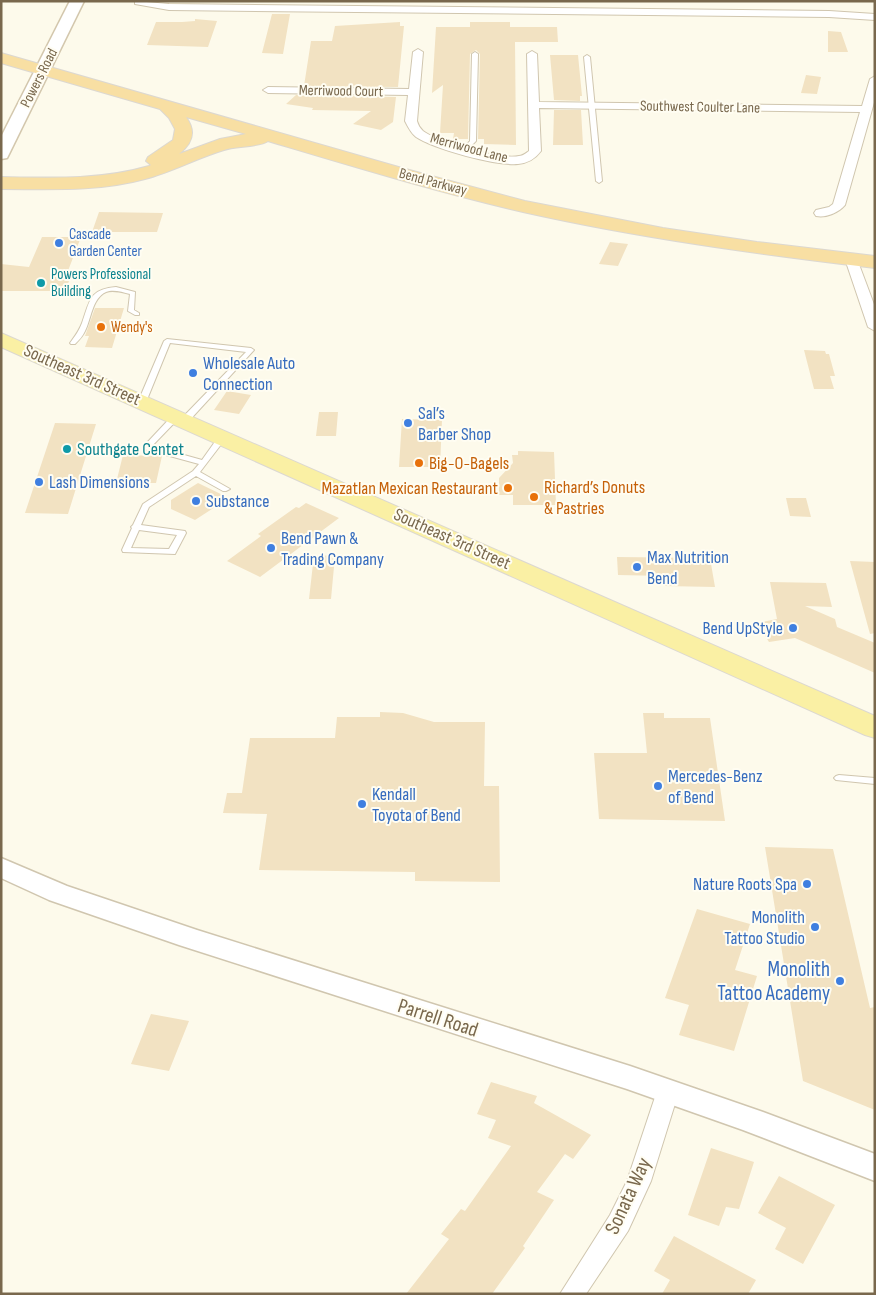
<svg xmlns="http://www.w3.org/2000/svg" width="876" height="1295" viewBox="0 0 876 1295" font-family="'Sofia Sans Condensed',sans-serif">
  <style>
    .building { fill: #f2e2c2 }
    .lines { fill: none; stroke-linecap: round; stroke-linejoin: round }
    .service-casing { stroke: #d0c6af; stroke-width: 2 }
    .minor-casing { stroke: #d0c6af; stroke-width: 2 }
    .tertiary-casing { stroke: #d0c6af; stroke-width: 3 }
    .secondary-casing { stroke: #d3c7ad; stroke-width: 3 }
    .primary-casing { stroke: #dcd8d1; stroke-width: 2 }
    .trunk-casing { stroke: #dcd8d1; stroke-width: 2 }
    .service { fill: #fff; fill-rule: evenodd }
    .minor { fill: #fff; fill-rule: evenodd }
    .tertiary { fill: #fff; fill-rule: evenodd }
    .secondary { fill: #fff; fill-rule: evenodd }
    .primary { fill: #faf0a4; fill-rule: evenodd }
    .trunk { fill: #f8dfa3; fill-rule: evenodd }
    .shop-dot { fill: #3f7fe0; stroke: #fffdf2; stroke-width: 2 }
    .culture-dot { fill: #0f9aa8; stroke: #fffdf2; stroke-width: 2 }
    .food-dot { fill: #e8710a; stroke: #fffdf2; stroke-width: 2 }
    .labels { text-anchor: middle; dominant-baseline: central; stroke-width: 4; stroke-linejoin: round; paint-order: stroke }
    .far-street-label { font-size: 15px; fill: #79684d; stroke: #fffdf2 }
    .far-shop-label { font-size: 15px; fill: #366cbe; stroke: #fffdf2; text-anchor: start }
    .far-culture-label { font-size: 15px; fill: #0d838f; stroke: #fffdf2; text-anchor: start }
    .far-food-label { font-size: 15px; fill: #c56008; stroke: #fffdf2; text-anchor: start }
    .shop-label { font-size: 18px; fill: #366cbe; stroke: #fffdf2; text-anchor: start }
    .street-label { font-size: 18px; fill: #79684d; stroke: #fffdf2 }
    .culture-label { font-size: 18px; fill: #0d838f; stroke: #fffdf2; text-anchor: start }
    .food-label { font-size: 18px; fill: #c56008; stroke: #fffdf2; text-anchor: start }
    .near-shop-label { font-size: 21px; fill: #366cbe; stroke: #fffdf2; text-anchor: end }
    .near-street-label { font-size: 21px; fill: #79684d; stroke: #fffdf2 }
  </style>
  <rect width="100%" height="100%" fill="#fdfaeb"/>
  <!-- building -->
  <path class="building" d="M272,14H290L283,54L262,53Z
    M195,19L217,21L208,47L147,45L156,22H182L195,21Z
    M400,22V26H404L398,87L304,86L311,41H332L335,26Z
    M470,22H510V27H557L558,42H515L516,145L484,144V139H478L480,54L476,50L470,54L468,139H453L454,133H440L443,85L432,93L436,27H470Z
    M828,31L841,32L848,52H828Z
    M550,55H578L582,96H580V101L554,100Z
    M806,75L821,77L817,94L801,93Z
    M296,95L396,97L393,122L381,130L353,124L371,111L312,110L313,108L286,104Z
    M554,110H581L583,145H553Z
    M99,212L163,213L157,232H92Z
    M42,237H81L66,276H71L65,291H1V264L29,267Z
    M610,242L628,244L618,266L599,264Z
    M95,308H124L112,348L85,347L89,336H85Z
    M804,350L825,351L826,354H829L835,376H830L834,389H814Z
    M227,391L251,395L239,414L214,410Z
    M319,412H338L336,436H316Z
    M402,419L442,420L440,467H399Z
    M55,423L96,424L68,514L25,513Z
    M518,451L554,452L556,505H513V495H499V478L513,463L512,455H518Z
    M123,455L162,456L156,483H116Z
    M198,483L229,498L195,520L171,509V500Z
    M786,498H806L811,517L790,516Z
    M306,503L339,518L260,577L227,561L261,536L258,534L296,507L299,508Z
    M314,555L335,556L331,599H309Z
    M617,557L710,558L715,587L665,586L664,576L618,575Z
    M850,561L875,562V633L870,634Z
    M770,582L826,583L832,607L805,606L835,619L837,627L875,643V673L795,638L769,642L757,623L777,619Z
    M380,712L403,713L434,722H485L484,786H499L500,882L415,881V872L259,870L267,814L223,813L227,793H242L250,738H335L337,717H380Z
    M643,713H664V718H710L725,821L599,819L594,753H647Z
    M765,847L833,849L870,1008L875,1007V1110L803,1081Z
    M697,909L750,924L735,970L757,976L734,1051L679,1035L689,1005L665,998Z
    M151,1014L189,1021L169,1071L131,1064Z
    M491,1082L537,1096L534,1103L591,1135L573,1159L565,1154L537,1192L554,1200L523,1246L525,1248L492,1294H406L449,1239L441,1234L461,1209L465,1211L511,1146L488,1138L496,1120L477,1114Z
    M711,1148L754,1162L739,1209L726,1207L719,1226L688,1215Z
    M779,1176L835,1205L803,1264L775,1249L786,1228L758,1213Z
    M674,1236L756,1280L748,1294H662L670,1280L654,1271Z"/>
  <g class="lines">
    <!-- service casing -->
    <g class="service-casing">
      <path id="service" d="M475,52L478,54L476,141L465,152L462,150L470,141L472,54Z
        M587,55L590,57L602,181L599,183L596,181L584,57Z
        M116,287L135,292L134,310L139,313V315H135L128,311L130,294C122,292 113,289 106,292C92,298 91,320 85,331C83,336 79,340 75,344H71L70,343C75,336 79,331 82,323C90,301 89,289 116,287Z
        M167,339L251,348L254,350L187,423H184L180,421L181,419L246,352L170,343L146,402L142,404H139L138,402L164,341Z
        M173,415H176L180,417L152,446L202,460L219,436H225L226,438L200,472L230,489L226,491H223L196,476L149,507L141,525L185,531L186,533L175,554L123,552L122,550L132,528L131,527L133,525L143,504L193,471L199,464L144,449L143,447ZM139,530L177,535L169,549L131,548Z
        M839,775L875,778V784L836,780L834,778L836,776Z"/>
    </g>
    <!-- minor casing -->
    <g class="minor-casing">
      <path id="minor" d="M135,1L169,4L829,11L875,14V20L829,17L169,10L135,4Z
        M418,49L423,52L417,121C418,125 420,128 423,131C437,142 501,160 519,156C523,156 526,153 529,151L527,54L532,51L537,54L539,102L862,106L870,79L875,76V99L845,205C838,213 826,218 816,216L814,213L816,210L829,207L833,204L860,112L539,108L541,151C535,159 528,163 518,164C496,166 434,149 416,137C411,133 408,127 405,121L408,95L268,93L263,90L268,87L409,89L413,52Z
        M851,255L857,259L875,307V331L868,327L845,259Z
        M668,1082L676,1084L679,1091L651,1181L628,1231L586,1294H560L610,1215L627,1181L657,1091L660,1084Z"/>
    </g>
    <!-- tertiary casing -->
    <g class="tertiary-casing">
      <path id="tertiary" d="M1,858L67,886L197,930L630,1066L763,1112L875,1154V1181L743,1130L627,1089L179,945L49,900L1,878Z"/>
    </g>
    <!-- secondary casing -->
    <g class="secondary-casing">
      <path id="secondary" d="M70,1H84L9,154L7,158L1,159V137Z"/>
    </g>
    <!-- primary casing -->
    <g class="primary-casing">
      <path id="primary" d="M1,333L875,716V738L865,735L1,347Z"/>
    </g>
    <!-- trunk casing -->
    <g class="trunk-casing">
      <path id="trunk" d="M1,53L402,168L525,201L663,228L757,242L875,256V268C757,254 639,238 523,212C437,192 352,166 268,141C260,147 235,146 224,150C197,158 172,172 145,179C98,192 49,189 1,189V177C51,178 101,180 149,166L151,165L146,161L148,157L173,140L175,129L169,118L160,109L1,63ZM186,117L246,134L220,139L179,154C192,144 197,132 186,117Z"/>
    </g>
    <!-- service -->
    <use href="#service" class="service"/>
    <!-- minor -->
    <use href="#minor" class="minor"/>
    <!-- tertiary -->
    <use href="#tertiary" class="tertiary"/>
    <!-- secondary -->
    <use href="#secondary" class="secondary"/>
    <!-- primary -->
    <use href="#primary" class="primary"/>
    <!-- trunk -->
    <use href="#trunk" class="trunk"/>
  </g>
  <!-- markers -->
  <g class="shop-dot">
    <circle cx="59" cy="243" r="5"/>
    <circle cx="193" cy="373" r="5"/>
    <circle cx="408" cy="423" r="5"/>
    <circle cx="39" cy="482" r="5"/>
    <circle cx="196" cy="501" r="5"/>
    <circle cx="271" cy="548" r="5"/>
    <circle cx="637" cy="567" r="5"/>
    <circle cx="793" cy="628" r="5"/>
    <circle cx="658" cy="786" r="5"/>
    <circle cx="362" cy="804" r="5"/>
    <circle cx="807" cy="884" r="5"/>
    <circle cx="815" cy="927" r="5"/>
    <circle cx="840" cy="981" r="5"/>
  </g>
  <g class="culture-dot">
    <circle cx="41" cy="283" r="5"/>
    <circle cx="67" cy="449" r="5"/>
  </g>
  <g class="food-dot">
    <circle cx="101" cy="327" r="5"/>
    <circle cx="419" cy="463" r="5"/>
    <circle cx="508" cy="488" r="5"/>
    <circle cx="534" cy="497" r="5"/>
  </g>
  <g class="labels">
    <!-- far-street labels -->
    <g class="far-street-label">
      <text transform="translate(39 78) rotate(-63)">Powers Road</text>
      <text transform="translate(341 91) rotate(1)">Merriwood Court</text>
      <text transform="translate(700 107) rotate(1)">Southwest Coulter Lane</text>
      <text transform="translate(469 148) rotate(15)">Merriwood Lane</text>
      <text transform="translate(433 182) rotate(15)">Bend Parkway</text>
    </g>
    <!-- far-shop labels -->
    <g class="far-shop-label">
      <text x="69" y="234">Cascade<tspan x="69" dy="17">Garden Center</tspan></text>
    </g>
    <!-- far-culture labels -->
    <g class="far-culture-label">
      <text x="51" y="274">Powers Professional<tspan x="51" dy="17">Building</tspan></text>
    </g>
    <!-- far-food labels -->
    <g class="far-food-label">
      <text x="111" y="327">Wendy's</text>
    </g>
    <!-- shop labels -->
    <g class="shop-label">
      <text x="203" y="363">Wholesale Auto<tspan x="203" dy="21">Connection</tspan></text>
      <text x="418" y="413">Sal’s<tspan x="418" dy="21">Barber Shop</tspan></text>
      <text x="49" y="482">Lash Dimensions</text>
      <text x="206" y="501">Substance</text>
      <text x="281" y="538">Bend Pawn &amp;<tspan x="281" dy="21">Trading Company</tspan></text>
      <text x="647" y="557">Max Nutrition<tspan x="647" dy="21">Bend</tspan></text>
      <text x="783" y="628" text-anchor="end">Bend UpStyle</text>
      <text x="668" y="776">Mercedes-Benz<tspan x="668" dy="21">of Bend</tspan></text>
      <text x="372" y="794">Kendall<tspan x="372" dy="21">Toyota of Bend</tspan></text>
      <text x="797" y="884" text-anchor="end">Nature Roots Spa</text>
      <text x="805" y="917" text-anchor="end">Monolith<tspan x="805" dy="21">Tattoo Studio</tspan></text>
    </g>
    <!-- street labels -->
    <g class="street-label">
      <text transform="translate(82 375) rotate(24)">Southeast 3rd Street</text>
      <text transform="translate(452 539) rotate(24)">Southeast 3rd Street</text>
    </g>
    <!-- culture labels -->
    <g class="culture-label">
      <text x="77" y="449">Southgate Centet</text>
    </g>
    <!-- food labels -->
    <g class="food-label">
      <text x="429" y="463">Big-O-Bagels</text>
      <text x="544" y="487">Richard’s Donuts<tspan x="544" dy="21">&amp; Pastries</tspan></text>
      <text x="498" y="488" text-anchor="end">Mazatlan Mexican Restaurant</text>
    </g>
    <!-- near-shop labels -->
    <g class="near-shop-label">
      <text x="830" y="969">Monolith<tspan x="830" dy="24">Tattoo Academy</tspan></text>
    </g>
    <!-- near-street labels -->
    <g class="near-street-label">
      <text transform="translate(438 1018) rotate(18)">Parrell Road</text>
      <text transform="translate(628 1196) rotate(-65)">Sonata Way</text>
    </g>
  </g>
  <!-- border -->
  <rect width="876" height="1295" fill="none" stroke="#79684d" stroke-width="5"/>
</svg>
